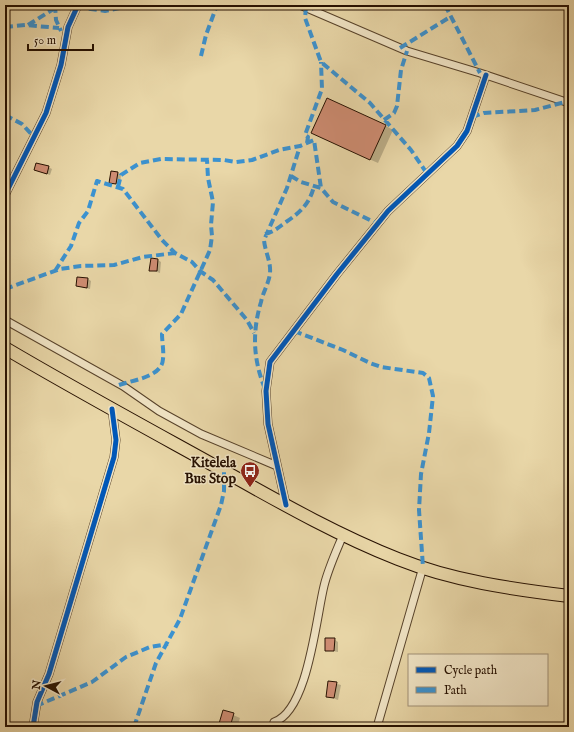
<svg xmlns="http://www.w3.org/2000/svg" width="574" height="732" viewBox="0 0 574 732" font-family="'IM FELL English',serif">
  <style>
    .shadow { fill: #0003 }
    .building { fill: #ce8c72; stroke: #261000 }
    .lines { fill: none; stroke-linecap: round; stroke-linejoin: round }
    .street-casing { stroke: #57422a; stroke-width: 9 }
    .highway-casing { stroke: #261000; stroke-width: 14 }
    .street { stroke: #f1e5c6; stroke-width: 7 }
    .highway { stroke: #e9d7a8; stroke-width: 12 }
    .quiet { stroke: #3b92d0; stroke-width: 4; stroke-dasharray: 8 4; stroke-linecap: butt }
    .cycleway-casing { stroke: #f1e5c6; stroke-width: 8 }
    .cycleway { stroke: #0057b8; stroke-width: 5 }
    .labels { text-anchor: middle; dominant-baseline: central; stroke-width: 3; stroke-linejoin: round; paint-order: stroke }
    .poi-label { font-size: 14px; font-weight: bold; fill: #261000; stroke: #f1e5c6; text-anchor: end }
  </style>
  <rect width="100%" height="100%" fill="#e9d7a8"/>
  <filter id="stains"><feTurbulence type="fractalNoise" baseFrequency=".005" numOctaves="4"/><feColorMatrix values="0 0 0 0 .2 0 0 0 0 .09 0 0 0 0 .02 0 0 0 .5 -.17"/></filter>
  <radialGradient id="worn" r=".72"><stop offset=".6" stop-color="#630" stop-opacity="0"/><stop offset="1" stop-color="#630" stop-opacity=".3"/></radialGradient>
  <!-- shadow -->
  <path class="shadow" d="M386,126L393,130L378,163L320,137Z
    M48,167L52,169L50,175L35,170Z
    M118,173L121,175L120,185L110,182Z
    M158,260L161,262L160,273L151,270Z
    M88,279L91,281L90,289L77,286Z
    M334,639L338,642V652L326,650Z
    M329,682L341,685L338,700L327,696Z
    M224,711L240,718L237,727H219Z"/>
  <!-- building -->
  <path class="building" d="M327,98L386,125L370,160L311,133Z
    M36,163L49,166L47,174L34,170Z
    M111,171L118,172L116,184L109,183Z
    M151,258L158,259L157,271H149Z
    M77,277L88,278L87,288L76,286Z
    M325,638H335L334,651H325Z
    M328,681L337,682L334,698L326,697Z
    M223,710L234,713L230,727H218Z"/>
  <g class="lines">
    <!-- street casing -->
    <g class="street-casing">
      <path id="street" d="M300,5L407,51L480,73L569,103
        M5,195L46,113L61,65L68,27L78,5
        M5,320L123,386L159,411L201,434L277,466
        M286,505L268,424L266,391L270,362L337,274L388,211L457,146L467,131L486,75
        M274,722C308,711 316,618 324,586C328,569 336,552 343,535
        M33,727L37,702L49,674L114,457L116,440L112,409
        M377,727L423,567"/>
    </g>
    <!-- highway casing -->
    <g class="highway-casing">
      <path id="highway" d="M5,348C71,387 139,424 206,461C269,496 332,533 398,559C453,581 512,589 569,596"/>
    </g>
    <!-- street -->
    <use href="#street" class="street"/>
    <!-- highway -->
    <use href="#highway" class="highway"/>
    <!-- quiet -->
    <path class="quiet" d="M55,5L56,20L61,31
      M313,5L314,10
      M445,5L480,73
      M77,7L105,11L134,5
      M306,7L305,18L321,62L370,103L411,150L428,175
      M28,25L55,8
      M5,27L25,25L59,28
      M400,48L450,17
      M201,56L206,35L217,5
      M5,115L22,124L34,137
      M472,117L484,113L535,110L565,102
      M384,120L394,113L397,106L401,70L407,51
      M307,143L308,137L305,135L322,89L321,62
      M291,176L301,182L321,188L333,202L378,224
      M118,187L121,175L140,163L161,159L224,160L236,162L252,160L279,150L300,146L314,140L321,188
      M265,234C274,232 279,227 286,222C301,212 310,203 314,186
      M55,271L71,246L79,223L88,211L97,181L123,189L162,240L175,253L192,262L200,271L213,280L247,320L254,333
      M5,289L60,269L81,266L114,265L143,257L175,253
      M294,331L343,350L370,363L381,367L423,373L429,378L433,396L429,433L421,474L419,510L423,567
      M119,385C133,380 162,377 163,359C164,351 162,342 162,334L181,314L210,250L212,236L211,225L213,202L208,178L207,160
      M265,389C253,359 252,332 261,302C263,292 269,283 270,273C271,261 265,252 264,240L287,188L300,146
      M36,706L92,682L126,657L150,647L168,644
      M134,727L156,663L180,619L221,505L224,491V471"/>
    <!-- cycleway casing -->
    <g class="cycleway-casing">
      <path id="cycleway" d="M5,195L46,113L61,65L68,27L78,5
        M286,505L268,424L266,391L270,362L337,274L388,211L457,146L467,131L486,75
        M33,727L37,702L49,674L114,457L116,440L112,409"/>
    </g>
    <!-- cycleway -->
    <use href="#cycleway" class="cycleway"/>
  </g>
  <!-- icons -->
  <defs>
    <g id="bus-pin" transform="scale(1)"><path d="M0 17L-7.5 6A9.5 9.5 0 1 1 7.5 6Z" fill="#8f2418" stroke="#f1e5c6"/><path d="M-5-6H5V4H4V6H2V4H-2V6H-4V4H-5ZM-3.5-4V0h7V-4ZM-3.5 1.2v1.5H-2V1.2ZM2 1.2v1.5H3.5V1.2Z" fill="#fff"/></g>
  </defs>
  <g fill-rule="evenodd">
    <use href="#bus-pin" x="250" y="471"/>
  </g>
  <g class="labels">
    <!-- poi labels -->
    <g class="poi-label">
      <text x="236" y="463">Kitelela<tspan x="236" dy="16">Bus Stop</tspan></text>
    </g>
  </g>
  <!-- margin -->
  <rect width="574" height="732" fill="none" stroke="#e9d7a8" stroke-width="20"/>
  <rect x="6" y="6" width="562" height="720" fill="none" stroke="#261000" stroke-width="2"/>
  <rect x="10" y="10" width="554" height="712" fill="none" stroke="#261000"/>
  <!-- legend -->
  <rect x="408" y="654" width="140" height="52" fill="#f1e5c6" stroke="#a09077"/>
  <rect x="416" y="667" width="20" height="6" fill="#0057b8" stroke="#a09077"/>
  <text x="444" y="674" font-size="12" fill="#261000">Cycle path</text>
  <rect x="416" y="687" width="20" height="6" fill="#3b92d0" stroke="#a09077"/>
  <text x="444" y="694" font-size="12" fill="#261000">Path</text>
  <!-- north arrow -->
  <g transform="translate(46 686) rotate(277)" stroke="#f1e5c6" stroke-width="3" paint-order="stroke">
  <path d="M0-3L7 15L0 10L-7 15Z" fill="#261000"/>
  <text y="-6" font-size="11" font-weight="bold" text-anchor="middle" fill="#261000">N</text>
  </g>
  <!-- scale -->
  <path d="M28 44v6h65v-6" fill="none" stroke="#261000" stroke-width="2"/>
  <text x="34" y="44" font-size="12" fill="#261000" stroke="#f1e5c6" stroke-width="3" paint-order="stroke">50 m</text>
  <rect width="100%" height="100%" filter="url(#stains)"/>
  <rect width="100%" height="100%" fill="url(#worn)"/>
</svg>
